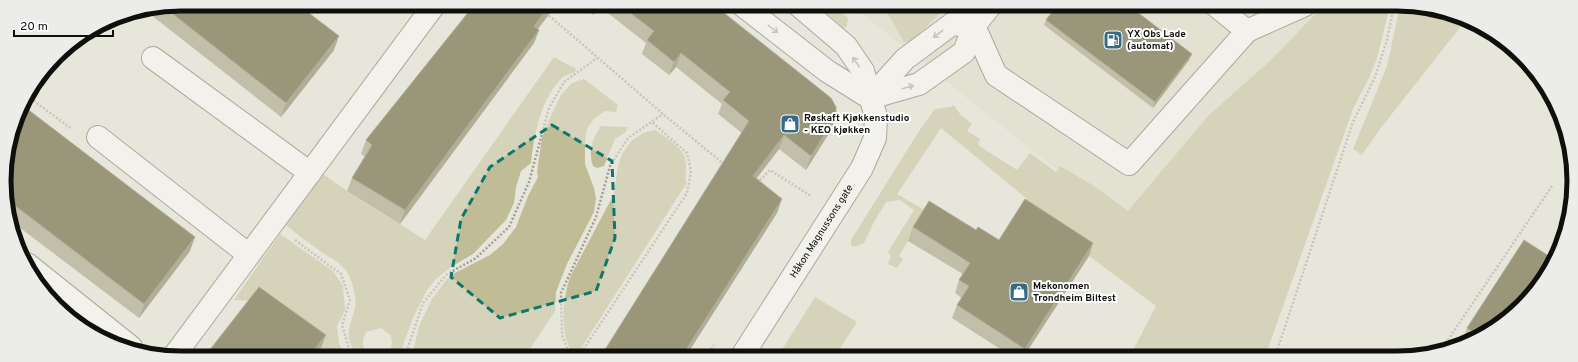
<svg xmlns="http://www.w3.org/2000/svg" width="1578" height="362" viewBox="0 0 1578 362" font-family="Overpass,sans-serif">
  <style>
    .built { fill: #dddbc8 }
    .green { fill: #c0bc95 }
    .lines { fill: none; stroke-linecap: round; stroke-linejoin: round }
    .minor-casing { stroke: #626157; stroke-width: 24 }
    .path { stroke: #a09f97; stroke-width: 2.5; stroke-dasharray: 2 2; stroke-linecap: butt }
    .minor { stroke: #fff; stroke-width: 22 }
    .wall { fill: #928e70 }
    .shaded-wall { fill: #6f6b45 }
    .building { fill: #3c3605; stroke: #6f6b45 }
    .oneway { stroke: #9f9f9d }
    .marked { fill: none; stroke: #0f766e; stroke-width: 3; stroke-dasharray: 8 5; stroke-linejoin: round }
    .labels { text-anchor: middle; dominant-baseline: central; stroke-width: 4; stroke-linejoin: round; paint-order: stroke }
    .poi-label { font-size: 10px; font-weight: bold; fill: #0f0f0b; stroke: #fff; text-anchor: start }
    .street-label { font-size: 10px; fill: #0f0f0b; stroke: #fff }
    .rim { fill: none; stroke: #0f0f0b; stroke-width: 5 }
  </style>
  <rect width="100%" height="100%" fill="#e7e6db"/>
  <!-- built -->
  <path class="built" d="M851,5H1334L1129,228Z"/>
  <!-- green -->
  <path class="green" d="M817,5H831L848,18L847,26L844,28Z
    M883,5H948L911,42H904Z
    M1324,5L1390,6L1377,58L1369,78L1353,109L1265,357L1130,356L1156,306L1089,256L1020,212L1027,199L941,128L897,194L926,211L899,256L903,259L897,268L888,264L891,256L888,252L914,210L900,200L886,202L874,222L864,243L855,247L851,245V240L919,131L935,109L951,107L954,105L960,114L972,124L967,131L980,139L978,145L1017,170L1030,153L1056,172L1060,166L1094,186L1128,211L1209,115L1270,61Z
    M1400,6H1420L1465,21L1380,129L1362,155L1353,149L1387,66Z
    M554,57L576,69L575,72C571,74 567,74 563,77C541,97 534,135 531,163L521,171L516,187L514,203L506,220L473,254L451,267L436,279L427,290L413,318L399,356H383L390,352L392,343L391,336L381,328L366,332C361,343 362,348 370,356H359C342,337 350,328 355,308C357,297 352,278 345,269C339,262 330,258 323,253C310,244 298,235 286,225L323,174L347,191L425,240Z
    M584,79L618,105L616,112L605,111L595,118L587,128L585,142V164L594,188L596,199L594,212L567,264L556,292L555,311L526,355L510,351L489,349L475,356H412L419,326L432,299L447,279L455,273L490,255L503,244L516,227L528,196L538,177L537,172L542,138L550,118L561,95L572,83Z
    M601,126L628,127L625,133L615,139L604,166L597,168L593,166C588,150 592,139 601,126Z
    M655,130C662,134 684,149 685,158C687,166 685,176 686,184L580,350L572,352C559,332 563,298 570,277L614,194L618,166L622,154L631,141L643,133Z
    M280,234L333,271L343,286L345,310L337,326L339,344L346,356H315L254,301L234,300Z
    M815,297L857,322L835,356H778Z"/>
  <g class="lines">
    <!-- minor casing -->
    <g class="minor-casing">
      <g id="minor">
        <path d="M742,5L827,71L870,98"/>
        <path d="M960,5L974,26L996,75L1129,164L1247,31L1305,5"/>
        <path d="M1215,5L1247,31"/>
        <path d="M153,58L310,173"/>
        <path d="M870,98L919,84L964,52L974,26L991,5"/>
        <path d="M870,98L905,59L952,24L974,26"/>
        <path d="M98,137L249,255"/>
        <path d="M27,264L131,347"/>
        <path d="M174,356L435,4"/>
        <path id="s1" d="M742,356L862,168L875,138L876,117L863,71L846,46L798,5"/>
      </g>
    </g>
    <!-- path -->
    <path class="path" d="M546,13L663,114L725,165
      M27,96L72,129
      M757,183L770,170L811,196
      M295,240L341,274L350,300L342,325L350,352L354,356
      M1441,350L1552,186
      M405,356L423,303L446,275L476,258L509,227L529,182L549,108L564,82L597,58
      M570,356L562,335L561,293L596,217L610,166L628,138L663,114
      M579,356L687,193L691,171L687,153L652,122
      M707,356L714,345
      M1275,357L1353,122L1375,77L1387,40L1394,6"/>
    <!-- minor -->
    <use href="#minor" class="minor"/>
  </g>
  <!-- wall -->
  <path class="wall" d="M181,4L334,50L281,117L146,11Z
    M475,4H557L538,29L539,30L534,43L400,224L347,191L352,178L365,157L361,154L366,140Z
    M580,4L714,5L831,130L806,170L779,149L757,178L782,199L777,213L686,356L742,133L718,114L722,104L676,67L669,75L642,54L646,43L599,6L593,15Z
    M1046,20L1189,60L1153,108L1044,25Z
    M4,169L190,251L139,318L11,221Z
    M913,227L976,230L999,240L1093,243L1089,256L1024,356H1011L952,318L957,305L962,298L955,293L959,280L963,274L908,241Z
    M1522,306L1475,340L1467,342L1463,340L1467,328Z"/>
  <!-- shaded-wall -->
  <path class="shaded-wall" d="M551,4H557L529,40L534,26Z
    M596,5H600L593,15Z
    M539,30L534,43L400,224L405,210Z
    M339,36L334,50L281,117L286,103Z
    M681,53L676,67L669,75L674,62Z
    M1192,54L1189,60L1153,108L1155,102Z
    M836,116L831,130L806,170L811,156Z
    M784,135L779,149L748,189L753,176Z
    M782,199L777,213L686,356H682Z
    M195,237L190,251L139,318L144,304Z
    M1093,243L1089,256L1024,356H1023L1025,349Z
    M326,335L321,348L315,356H309Z"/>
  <!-- building -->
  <path class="building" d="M181,4H297L339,36L286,103L164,7Z
    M475,4H551L534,26L539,30L405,210L352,178L372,145L366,140Z
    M620,5H714L831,98L836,107V116L811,156L784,135L753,176L782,199L682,356H601L749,121L723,100L730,92L681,53L674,62L647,40L654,31Z
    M1057,5H1128L1192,54L1155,102L1046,20Z
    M22,105L195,237L144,304L9,201L4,169Z
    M1025,199L1093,243L1025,349L957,305L969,286L959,280L970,263L913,227L929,201L976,230L978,227L999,240Z
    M1524,240L1555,260L1522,306L1480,336L1467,328Z
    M259,287L326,335L309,356H205Z"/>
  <!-- one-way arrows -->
  <defs><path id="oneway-shaft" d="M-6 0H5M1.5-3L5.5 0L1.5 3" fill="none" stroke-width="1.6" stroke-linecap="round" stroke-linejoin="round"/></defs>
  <g class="oneway">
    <use href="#oneway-shaft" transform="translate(773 29) rotate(38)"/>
    <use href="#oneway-shaft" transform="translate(938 34) rotate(143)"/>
    <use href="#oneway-shaft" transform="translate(856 62) rotate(-123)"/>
    <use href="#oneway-shaft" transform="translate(908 87) rotate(-16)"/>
  </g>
  <!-- marked area -->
  <path d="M0 0H1578V362H0ZM552,125L612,161L615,238L596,291L500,318L451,277L461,219L490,167Z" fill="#e7e6db" fill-opacity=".55" fill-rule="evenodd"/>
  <path class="marked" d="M552,125L612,161L615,238L596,291L500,318L451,277L461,219L490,167Z"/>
  <!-- icons -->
  <defs>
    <g id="fuel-square" transform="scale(1)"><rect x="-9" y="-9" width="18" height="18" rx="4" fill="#356b86" stroke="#fff"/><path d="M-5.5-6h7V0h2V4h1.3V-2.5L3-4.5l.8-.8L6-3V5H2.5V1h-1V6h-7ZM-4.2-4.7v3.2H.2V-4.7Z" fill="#fff"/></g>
    <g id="shop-square" transform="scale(1)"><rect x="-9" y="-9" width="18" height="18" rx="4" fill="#356b86" stroke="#fff"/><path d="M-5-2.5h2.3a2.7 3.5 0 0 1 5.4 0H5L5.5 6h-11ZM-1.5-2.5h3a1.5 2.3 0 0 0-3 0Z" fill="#fff"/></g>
  </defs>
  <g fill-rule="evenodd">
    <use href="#fuel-square" x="1113" y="40"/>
    <use href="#shop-square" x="790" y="124"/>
    <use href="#shop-square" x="1019" y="292"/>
  </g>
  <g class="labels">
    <!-- poi labels -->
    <g class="poi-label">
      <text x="1127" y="34">YX Obs Lade<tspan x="1127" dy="12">(automat)</tspan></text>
      <text x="804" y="118">Røskaft Kjøkkenstudio<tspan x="804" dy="12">- KEO kjøkken</tspan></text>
      <text x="1033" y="286">Mekonomen<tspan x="1033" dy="12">Trondheim Biltest</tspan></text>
    </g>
    <!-- street labels -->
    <g class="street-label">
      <text stroke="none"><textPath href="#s1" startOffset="148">Håkon Magnussons gate</textPath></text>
    </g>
  </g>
  <!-- crop -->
  <path d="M0 0H1578V362H0ZM181 11H1397A170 170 0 0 1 1567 181V181A170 170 0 0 1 1397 351H181A170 170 0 0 1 11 181V181A170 170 0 0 1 181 11Z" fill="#ececeb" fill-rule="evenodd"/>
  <path class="rim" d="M181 11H1397A170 170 0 0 1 1567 181V181A170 170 0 0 1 1397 351H181A170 170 0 0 1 11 181V181A170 170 0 0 1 181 11Z"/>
  <!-- scale -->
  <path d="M14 30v6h99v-6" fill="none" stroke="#0f0f0b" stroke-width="2"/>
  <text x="20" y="30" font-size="12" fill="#0f0f0b" stroke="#ffffff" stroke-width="3" paint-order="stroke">20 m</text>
</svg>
